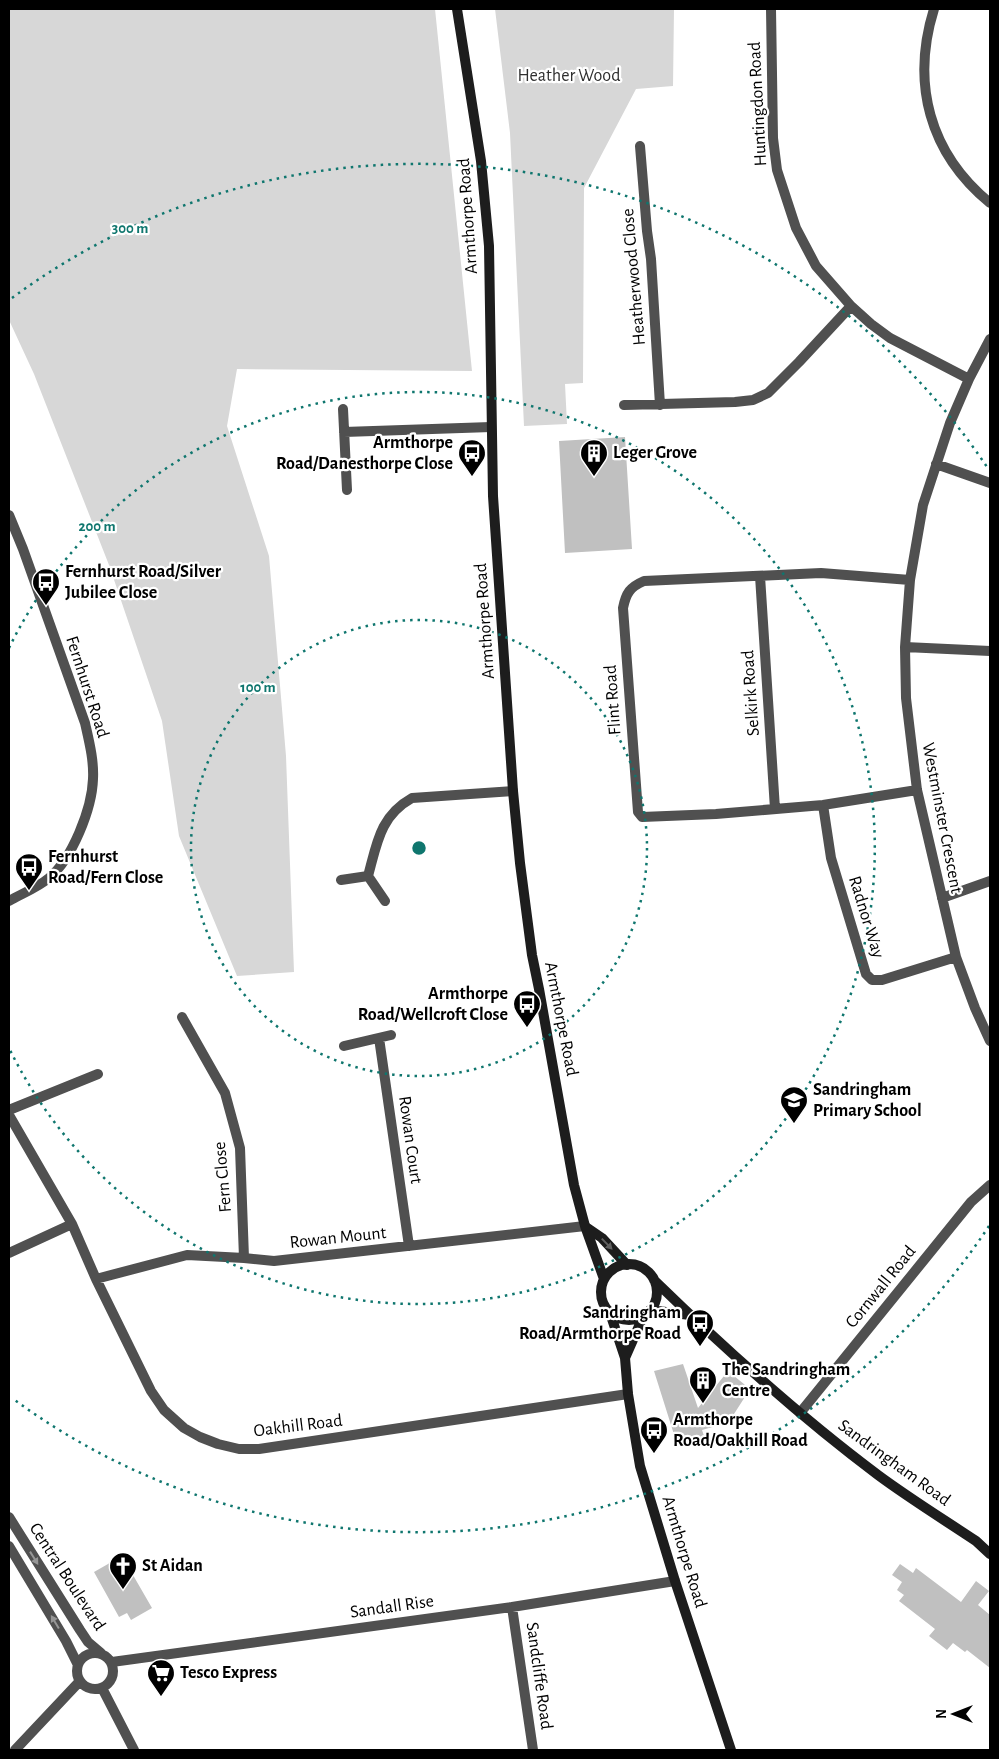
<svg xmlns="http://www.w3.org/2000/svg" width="999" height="1759" viewBox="0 0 999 1759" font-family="'Alegreya Sans',sans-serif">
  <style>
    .green { fill: #d7d7d7 }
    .building { fill: #c0c0c0 }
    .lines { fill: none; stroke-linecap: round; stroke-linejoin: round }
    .street { stroke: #505050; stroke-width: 10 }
    .secondary { stroke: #1d1d1d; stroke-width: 10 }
    .oneway { fill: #616161 }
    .oneway2 { fill: #969696 }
    .ring { fill: none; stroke: #0f766e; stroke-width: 2.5; stroke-dasharray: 2.5 5 }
    .labels { text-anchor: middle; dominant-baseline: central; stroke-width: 4.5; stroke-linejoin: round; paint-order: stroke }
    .park-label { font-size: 18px; fill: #2e2e2e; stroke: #fff }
    .street-label { font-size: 18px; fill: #000; stroke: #fff }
    .poi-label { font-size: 18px; font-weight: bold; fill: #000; stroke: #fff; text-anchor: start }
    .centre { fill: #0f766e; stroke: #fff; stroke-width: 2.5 }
    .ring-label { font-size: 15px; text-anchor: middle; font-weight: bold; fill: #0f766e; stroke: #fff; stroke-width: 4.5; stroke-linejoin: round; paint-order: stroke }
  </style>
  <rect width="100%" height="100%" fill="#fff"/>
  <!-- green -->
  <path class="green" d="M9,9H435L472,371L237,369L227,426L269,556L286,756L294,972L237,976L179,836L162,721L109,565L34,374L9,320Z
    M495,9H674L673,86L636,89L584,188L583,383L565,384L567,424L524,426L510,133Z"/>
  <!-- building -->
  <path class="building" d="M625,437L632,549L565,553L559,441Z
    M683,1364L698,1408L728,1371L750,1389L734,1414L716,1426L702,1430L705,1439L677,1444L654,1371Z
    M122,1556L152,1608L131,1620L127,1613L119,1617L94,1572Z
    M900,1564L913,1573L916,1568L961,1602L976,1581L989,1591L978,1605L990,1615V1668L967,1650L965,1652L953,1643L947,1650L929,1636L935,1629L899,1601L904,1595L897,1590L902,1582L892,1575Z"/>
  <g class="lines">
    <!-- street -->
    <path class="street" d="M771,9L773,138L777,170L796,228L816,266L851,306L871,324L890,338L969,379
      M934,9C911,83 929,153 990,203
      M640,146L647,231L651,259L660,405
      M990,339L969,379L950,423L923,505L910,580L905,647L906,698L917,790L956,957L975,1008L990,1041
      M624,405L735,402L753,400L768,393L799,362L851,306
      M343,409L347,490
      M344,432L491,427
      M936,464L990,483
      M9,515L23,549L85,723C89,741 94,760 93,779C92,809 72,859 49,878C37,888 21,894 9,901
      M760,576L775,809
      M910,580L821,573L644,581C630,587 626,593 623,608L638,812L642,817L716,814L823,805L917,790
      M905,647L990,651
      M823,805L831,858L866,974L872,980H882L956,957
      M368,876C377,843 380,816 412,798L513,791
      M341,880L368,876L385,901
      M942,898L990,881
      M182,1017L225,1093L240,1148L244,1258
      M379,1038L409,1246
      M344,1046L391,1035
      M9,1110L98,1074
      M9,1115L72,1224L96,1279L151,1391L164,1410L184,1428L200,1437L218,1444L239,1449H259L628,1394
      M9,1253L72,1224
      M96,1279L187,1255L244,1258L274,1261L585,1226
      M800,1413L971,1202L990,1185
      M9,1517L80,1630L88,1642L101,1653
      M9,1546L66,1641L78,1665
      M512,1607L533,1750
      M77 1671a18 18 0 1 1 36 0a18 18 0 1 1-36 0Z
      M112,1662L512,1607L675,1581
      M102,1688L134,1750
      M15,1750L80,1681"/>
    <!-- secondary -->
    <path class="secondary" d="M457,9L481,161L489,246L493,496L513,791L520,863L532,955L539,989L574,1185L585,1226L604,1279
      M586,1227L602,1238L627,1265
      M601 1292a28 28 0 1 1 56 0a28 28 0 1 1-56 0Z
      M654,1280C725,1349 799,1416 878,1475C909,1498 943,1519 976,1541L990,1554
      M650,1310L690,1315
      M610,1313L625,1358L628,1394L640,1466L675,1581L731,1750
      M625,1358L643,1317"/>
  </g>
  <!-- one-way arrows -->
  <defs><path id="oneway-solid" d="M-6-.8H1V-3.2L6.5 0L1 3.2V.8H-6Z" transform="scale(1.25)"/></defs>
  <use class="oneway" href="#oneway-solid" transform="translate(607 1244) rotate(46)"/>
  <g class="oneway2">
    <use href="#oneway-solid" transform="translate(34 1558) rotate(58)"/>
    <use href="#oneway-solid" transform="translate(55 1622) rotate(-121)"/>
  </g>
  <!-- distance rings -->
  <g class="ring">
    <circle cx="419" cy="848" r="228"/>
    <path d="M9 648A456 456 0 1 1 9 1048"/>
    <path d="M989 1226A684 684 0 0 1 12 1398M12 298A684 684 0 0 1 989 470"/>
  </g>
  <!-- icons -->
  <defs>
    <g id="bus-pin" transform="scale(1.4375)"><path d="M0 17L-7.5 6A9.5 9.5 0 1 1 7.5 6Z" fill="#000" stroke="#fff"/><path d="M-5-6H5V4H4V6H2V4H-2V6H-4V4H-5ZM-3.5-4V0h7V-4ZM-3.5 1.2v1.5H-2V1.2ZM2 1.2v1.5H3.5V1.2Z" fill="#fff"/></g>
    <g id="building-pin" transform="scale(1.4375)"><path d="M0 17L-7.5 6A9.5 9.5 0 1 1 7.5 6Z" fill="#000" stroke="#fff"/><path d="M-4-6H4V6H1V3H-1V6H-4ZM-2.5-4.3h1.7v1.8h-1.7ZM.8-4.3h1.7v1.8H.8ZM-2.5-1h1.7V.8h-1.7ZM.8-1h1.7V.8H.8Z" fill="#fff"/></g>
    <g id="school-pin" transform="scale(1.4375)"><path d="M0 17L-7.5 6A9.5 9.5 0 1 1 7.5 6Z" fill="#000" stroke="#fff"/><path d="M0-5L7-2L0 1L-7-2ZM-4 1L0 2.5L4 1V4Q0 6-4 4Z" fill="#fff"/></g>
    <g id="church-pin" transform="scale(1.4375)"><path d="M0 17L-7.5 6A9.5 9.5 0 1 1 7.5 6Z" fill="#000" stroke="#fff"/><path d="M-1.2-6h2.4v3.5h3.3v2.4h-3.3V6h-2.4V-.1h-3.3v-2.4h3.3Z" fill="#fff"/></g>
    <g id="supermarket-pin" transform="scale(1.4375)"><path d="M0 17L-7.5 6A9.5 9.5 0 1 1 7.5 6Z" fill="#000" stroke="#fff"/><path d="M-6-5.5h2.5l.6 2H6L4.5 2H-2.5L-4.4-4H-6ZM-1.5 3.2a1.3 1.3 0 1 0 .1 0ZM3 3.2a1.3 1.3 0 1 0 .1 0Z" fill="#fff"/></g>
  </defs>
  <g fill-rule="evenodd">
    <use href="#bus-pin" x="472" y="453"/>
    <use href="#building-pin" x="594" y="453"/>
    <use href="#bus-pin" x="46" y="582"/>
    <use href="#bus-pin" x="29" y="867"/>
    <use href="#bus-pin" x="527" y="1004"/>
    <use href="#school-pin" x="794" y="1100"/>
    <use href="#bus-pin" x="700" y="1323"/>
    <use href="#building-pin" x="703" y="1380"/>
    <use href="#bus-pin" x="654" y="1430"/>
    <use href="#church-pin" x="123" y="1566"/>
    <use href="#supermarket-pin" x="161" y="1673"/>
  </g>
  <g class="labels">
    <!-- park labels -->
    <g class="park-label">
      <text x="569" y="76">Heather Wood</text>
    </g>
    <!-- street labels -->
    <g class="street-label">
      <text transform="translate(758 104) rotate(-93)">Huntingdon Road</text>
      <text transform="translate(468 216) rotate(-94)">Armthorpe Road</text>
      <text transform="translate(634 277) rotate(-95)">Heatherwood Close</text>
      <text transform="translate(485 621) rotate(-94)">Armthorpe Road</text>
      <text transform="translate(87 687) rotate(72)">Fernhurst Road</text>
      <text transform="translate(751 693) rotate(-94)">Selkirk Road</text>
      <text transform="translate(613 700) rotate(-94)">Flint Road</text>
      <text transform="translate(942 818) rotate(79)">Westminster Crescent</text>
      <text transform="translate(866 917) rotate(73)">Radnor Way</text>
      <text transform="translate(561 1019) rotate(79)">Armthorpe Road</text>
      <text transform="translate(410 1140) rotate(82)">Rowan Court</text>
      <text transform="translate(223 1177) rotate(-95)">Fern Close</text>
      <text transform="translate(338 1238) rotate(-6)">Rowan Mount</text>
      <text transform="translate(881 1287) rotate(-51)">Cornwall Road</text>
      <text transform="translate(298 1426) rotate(-7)">Oakhill Road</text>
      <text transform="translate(894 1463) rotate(36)">Sandringham Road</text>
      <text transform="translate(684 1552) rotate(73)">Armthorpe Road</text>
      <text transform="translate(67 1577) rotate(57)">Central Boulevard</text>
      <text transform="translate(392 1607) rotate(-8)">Sandall Rise</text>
      <text transform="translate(539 1676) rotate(82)">Sandcliffe Road</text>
    </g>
    <!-- poi labels -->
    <g class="poi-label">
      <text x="453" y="443" text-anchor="end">Armthorpe<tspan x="453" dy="21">Road/Danesthorpe Close</tspan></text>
      <text x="613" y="453">Leger Grove</text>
      <text x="65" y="572">Fernhurst Road/Silver<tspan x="65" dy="21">Jubilee Close</tspan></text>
      <text x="48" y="857">Fernhurst<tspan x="48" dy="21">Road/Fern Close</tspan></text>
      <text x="508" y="994" text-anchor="end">Armthorpe<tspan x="508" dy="21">Road/Wellcroft Close</tspan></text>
      <text x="813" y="1090">Sandringham<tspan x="813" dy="21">Primary School</tspan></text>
      <text x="681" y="1313" text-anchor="end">Sandringham<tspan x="681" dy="21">Road/Armthorpe Road</tspan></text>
      <text x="722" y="1370">The Sandringham<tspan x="722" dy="21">Centre</tspan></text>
      <text x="673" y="1420">Armthorpe<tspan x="673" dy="21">Road/Oakhill Road</tspan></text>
      <text x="142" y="1566">St Aidan</text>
      <text x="180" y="1673">Tesco Express</text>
    </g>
  </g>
  <circle cx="419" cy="848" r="8" class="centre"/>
  <g class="ring-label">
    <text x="130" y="233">300 m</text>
    <text x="97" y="531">200 m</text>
    <text x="258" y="692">100 m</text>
  </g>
  <!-- border -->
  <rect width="999" height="1759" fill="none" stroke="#000000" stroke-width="20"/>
  <!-- north arrow -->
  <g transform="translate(954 1714) rotate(270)" stroke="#ffffff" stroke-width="4" paint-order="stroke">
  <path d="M0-4L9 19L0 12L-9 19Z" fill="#000000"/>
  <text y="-8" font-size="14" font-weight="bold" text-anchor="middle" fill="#000000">N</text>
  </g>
</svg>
